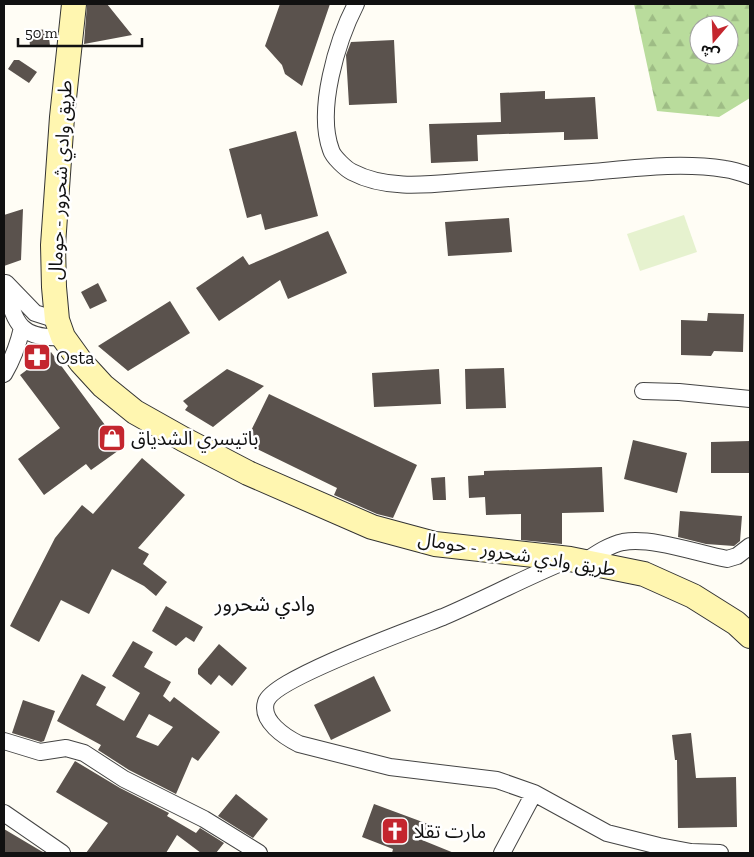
<svg xmlns="http://www.w3.org/2000/svg" width="754" height="857" viewBox="0 0 754 857" font-family="'Zilla Slab','Noto Sans Arabic',serif">
  <style>
    .forest { fill: url(#forest-firs); fill-rule: evenodd }
    .pitch { fill: #e6f2cf }
    .building { fill: #5a524d; fill-rule: evenodd }
    .lines { fill: none; stroke-linecap: round; stroke-linejoin: round }
    .street-casing { stroke: #444; stroke-width: 18 }
    .secondary-casing { stroke: #333; stroke-width: 26 }
    .street { stroke: #fff; stroke-width: 16 }
    .secondary { stroke: #fff6b0; stroke-width: 24 }
    .labels { text-anchor: middle; dominant-baseline: central; stroke-width: 5; stroke-linejoin: round; paint-order: stroke }
    .street-label { font-size: 19px; fill: #111; stroke: #fff }
    .poi-label { font-size: 19px; fill: #111; stroke: #fff; text-anchor: start }
    .quarter-label { font-size: 21px; fill: #111; stroke: #fff }
  </style>
  <defs>
    <pattern id="forest-firs" width="22" height="20" patternUnits="userSpaceOnUse" patternTransform="scale(1.25)"><rect width="22" height="20" fill="#b9dc9c"/><path d="M5 1l3.5 6h-7zM16 11l3.5 6h-7z" fill="#9ebc85"/></pattern>
  </defs>
  <rect width="100%" height="100%" fill="#fffdf5"/>
  <!-- forest -->
  <path class="forest" d="M634,4H750V98L719,117L657,111ZM699,25H729V55H699Z"/>
  <!-- pitch -->
  <path class="pitch" d="M684,215L697,252L640,271L627,234Z"/>
  <!-- building -->
  <path class="building" d="M87,4H107L132,35L84,44Z
    M280,4H330L302,86L285,74L282,65L265,46Z
    M48,29L50,46L30,47L29,31Z
    M394,40L397,103L349,105L346,55L351,42Z
    M14,60H19L37,72L29,83L8,69Z
    M545,91V99L595,97L598,139L564,140V132L477,135L478,161L431,163L429,124L501,122L500,93Z
    M296,131L318,216L265,230L261,214L247,218L229,149Z
    M23,209L21,260L4,266V215Z
    M509,218L512,252L448,256L445,222Z
    M328,231L347,273L288,299L280,280L219,321L196,288L243,256L249,265Z
    M98,283L107,301L90,309L81,292Z
    M170,301L190,333L128,371L98,346Z
    M708,313L744,314L743,352L714,351L711,356L681,355V320L707,321Z
    M51,352L122,448L91,470L86,464L44,495L18,459L60,428L20,375Z
    M504,368L506,408L466,409L465,369Z
    M227,369L264,386L213,427L185,410L188,406L183,401Z
    M439,369L441,404L374,407L372,373Z
    M269,394L417,465L393,518L377,514L334,495L337,488L245,443Z
    M633,440L687,453L677,493L624,479Z
    M750,441V473H711V442Z
    M142,458L185,495L138,548L149,554L143,564L167,582L156,596L144,586L112,569L89,614L61,600L39,642L10,626L55,538L82,505L93,514Z
    M602,467L604,512L562,513V544L521,540V514L486,515L485,497L469,498L468,476L484,475V471Z
    M445,477L446,500H433L431,478Z
    M680,511L742,516L740,541L734,546L706,544L678,537Z
    M166,606L203,627L194,642L186,637L176,646L152,631Z
    M133,641L153,652L144,667L171,682L163,696L170,702L174,697L220,732L198,761L192,757L176,794L129,770L98,750L101,745L57,721L82,674L106,687L96,705L124,721L140,693L112,676ZM149,714L173,727L158,746L136,737Z
    M219,644L247,668L232,686L219,675L211,685L198,674V669Z
    M374,676L391,711L331,740L314,705Z
    M23,700L55,711L44,741L41,742L12,733Z
    M691,733L696,778L736,777L737,827L678,828L677,760H675L672,735Z
    M75,761L120,788L169,813L167,816L196,833L200,828L224,843L216,853H201L177,835L166,853H86L108,823L56,792Z
    M236,794L268,819L253,838L218,816Z
    M374,804L428,824L422,840L454,853H392L393,849L362,837Z
    M4,829L41,851L45,853H4Z"/>
  <g class="lines">
    <!-- street casing -->
    <g class="street-casing">
      <path id="street" d="M356,4C337,41 316,110 331,150C333,157 346,169 352,172C388,191 432,184 471,181C511,178 552,175 592,172C636,168 681,162 725,169C733,170 742,173 750,176
        M4,283C15,321 17,340 63,337
        M6,283L35,313L57,320
        M4,374C13,359 18,345 22,328
        M643,391L679,392L750,399
        M568,560C526,577 485,599 443,617C415,628 273,679 266,702C260,721 285,737 299,744L390,767L497,780L534,793L607,833L659,846L691,852L720,853
        M584,562C596,554 609,545 623,542C653,537 696,553 727,559L737,556L750,546
        M4,741L40,752L66,748L84,753L124,779L204,819L259,853
        M4,813L62,853
        M502,853L534,793"/>
    </g>
    <!-- secondary casing -->
    <g class="secondary-casing">
      <path id="secondary" d="M74,4L62,117L53,245L54,287L57,320L63,337L81,362L103,386L135,412L183,439L248,473L372,527L435,544L570,559L644,574L693,596L736,623L750,636"/>
    </g>
    <!-- street -->
    <use href="#street" class="street"/>
    <!-- secondary -->
    <use href="#secondary" class="secondary"/>
  </g>
  <!-- icons -->
  <defs>
    <g id="pharmacy-square" transform="scale(1.4375)"><rect x="-9" y="-9" width="18" height="18" rx="4" fill="#c4262e" stroke="#fff"/><path d="M-2-6h4v4h4v4h-4v4h-4v-4h-4v-4h4Z" fill="#fff"/></g>
    <g id="shop-square" transform="scale(1.4375)"><rect x="-9" y="-9" width="18" height="18" rx="4" fill="#c4262e" stroke="#fff"/><path d="M-5-2.5h2.3a2.7 3.5 0 0 1 5.4 0H5L5.5 6h-11ZM-1.5-2.5h3a1.5 2.3 0 0 0-3 0Z" fill="#fff"/></g>
    <g id="church-square" transform="scale(1.4375)"><rect x="-9" y="-9" width="18" height="18" rx="4" fill="#c4262e" stroke="#fff"/><path d="M-1.2-6h2.4v3.5h3.3v2.4h-3.3V6h-2.4V-.1h-3.3v-2.4h3.3Z" fill="#fff"/></g>
  </defs>
  <g fill-rule="evenodd">
    <use href="#pharmacy-square" x="37" y="357"/>
    <use href="#shop-square" x="112" y="438"/>
    <use href="#church-square" x="395" y="831"/>
  </g>
  <g class="labels">
    <!-- street labels -->
    <g class="street-label">
      <text transform="translate(60 180) rotate(-87)">طريق وادي شحرور - حومال</text>
      <text transform="translate(517 554) rotate(9)">طريق وادي شحرور - حومال</text>
    </g>
    <!-- poi labels -->
    <g class="poi-label">
      <text x="56" y="357">Osta</text>
      <text x="131" y="438">باتيسري الشدياق</text>
      <text x="414" y="831">مارت تقلا</text>
    </g>
    <!-- quarter labels -->
    <g class="quarter-label">
      <text x="265" y="603">وادي شحرور</text>
    </g>
  </g>
  <!-- border -->
  <rect width="754" height="857" fill="none" stroke="#111111" stroke-width="10"/>
  <!-- north arrow -->
  <g transform="translate(714 40) rotate(199)"><circle r="24" fill="#ffffff" stroke="#a0a0a0"/>
  <path d="M0-4L9 19L0 12L-9 19Z" fill="#c4262e"/>
  <text y="-8" font-size="14" font-weight="bold" text-anchor="middle" fill="#111111">ش</text>
  </g>
  <!-- scale -->
  <path d="M18 38v8h124v-8" fill="none" stroke="#111111" stroke-width="2.5"/>
  <text x="25" y="38" font-size="15" fill="#111111" stroke="#ffffff" stroke-width="4" paint-order="stroke">50 m</text>
</svg>
